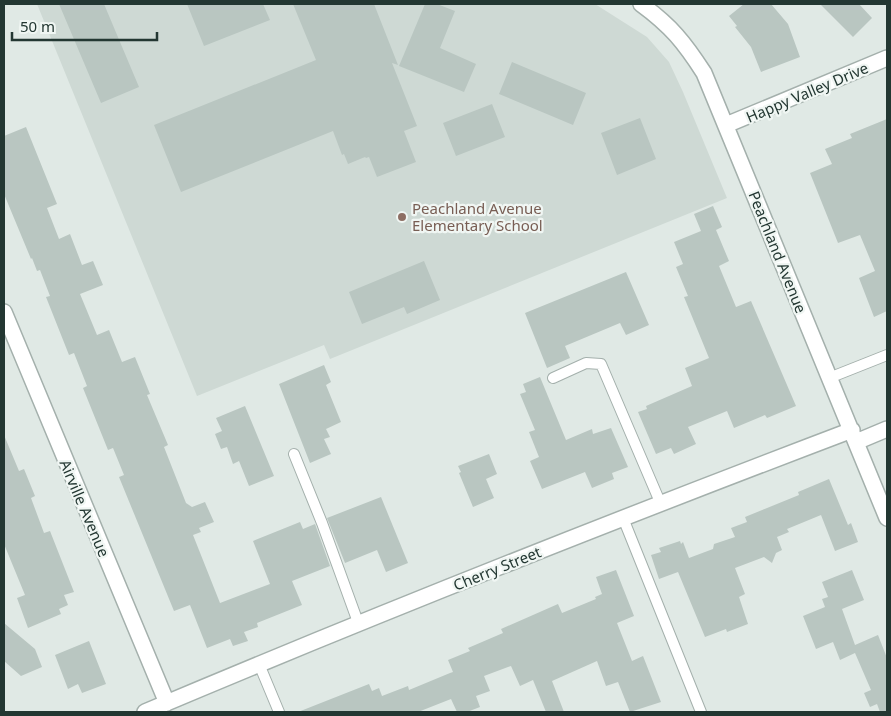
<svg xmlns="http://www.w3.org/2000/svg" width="891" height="716" viewBox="0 0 891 716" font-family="'Noto Sans',sans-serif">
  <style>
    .built { fill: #ced9d4 }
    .building { fill: #b9c6c1 }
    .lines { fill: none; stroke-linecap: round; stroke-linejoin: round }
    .lane-casing { stroke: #a4b0ac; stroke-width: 12 }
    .street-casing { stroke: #a4b0ac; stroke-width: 18 }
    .lane { stroke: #fff; stroke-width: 10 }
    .street { stroke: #fff; stroke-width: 15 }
    .education-dot { fill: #8d6e63; stroke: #f0f6f3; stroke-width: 2 }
    .labels { text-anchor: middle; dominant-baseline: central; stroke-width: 4.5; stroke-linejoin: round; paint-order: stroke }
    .street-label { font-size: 15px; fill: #233732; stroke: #f0f6f3 }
    .education-label { font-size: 15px; fill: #785e54; stroke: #f0f6f3; text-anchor: start }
  </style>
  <rect width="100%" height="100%" fill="#e0e9e5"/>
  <!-- built -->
  <path class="built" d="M37,4H595L647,37L669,62L683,92L727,198L330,359L324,345L197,396Z"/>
  <!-- building -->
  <path class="building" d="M59,4H104L139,87L101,103Z
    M187,4H263L270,20L204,46Z
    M293,4H374L398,65L392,63L417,126L404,131L416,162L377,177L369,157L366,158L365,157L348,164L344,154L342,155L333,131L181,192L154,125L316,60Z
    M425,4H437L455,11L440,48L476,64L464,92L399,66Z
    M744,4H771L788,24L800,57L761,72L751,47L735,27L737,26L729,16Z
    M820,4H859L872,18L853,37Z
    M512,62L586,93L573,125L499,94Z
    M492,104L505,137L456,156L443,123Z
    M640,118L656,159L617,175L601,133Z
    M887,119V311L874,317L859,278L875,271L860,235L838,243L810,173L832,164L825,149L852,138L850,134Z
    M26,127L57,204L47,208L59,239L70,234L82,265L93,261L103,285L80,294L97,335L109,330L122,362L135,357L150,394L147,395L168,445L164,447L186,503L192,507L205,502L214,522L199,528L201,532L193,535L220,603L270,584L253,541L300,522L303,529L315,524L330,566L292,581L302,605L257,623L258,627L244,632L248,641L233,646L230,639L207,648L190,605L174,611L119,477L124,475L113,448L108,450L83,388L87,386L74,353L69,355L46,297L50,296L40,270L37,271L32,258L31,259L4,194V136Z
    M713,206L722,227L716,230L729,261L719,266L736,307L751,301L796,406L767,418L765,415L734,428L727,411L688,427L696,444L674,454L671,448L656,454L638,412L647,409L646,406L692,386L685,368L709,358L684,297L688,296L676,267L683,264L674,242L701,231L694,214Z
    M424,261L440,300L407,314L404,307L362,324L349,292Z
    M626,272L649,325L626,335L620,323L565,346L570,358L547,368L525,313Z
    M324,365L331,382L326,385L341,422L326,429L330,437L324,439L331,454L310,463L279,384Z
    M540,377L566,440L592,429L593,434L611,428L628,467L612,473L614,479L592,488L585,472L542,489L530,461L539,457L529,432L535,430L520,394L526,392L523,384Z
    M245,406L274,476L249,486L239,461L233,464L227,447L221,449L215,434L222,431L216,418Z
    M4,435L19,471L24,469L35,496L31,498L44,533L50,531L74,592L64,595L68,605L59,609L61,614L28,628L17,598L25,595L4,544Z
    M489,454L497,474L486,479L494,498L473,507L459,473L461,472L458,466Z
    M829,479L848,525L851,523L858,542L835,551L821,515L787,529L789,532L777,537L782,550L776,553L772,563L764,557L735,568L745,594L739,597L748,624L727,632L726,629L705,637L678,572L659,579L651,555L661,552L659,548L680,541L681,544L683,542L689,558L713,549L714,544L735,537L731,528L747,522L745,517L799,495L798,492Z
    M381,497L408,563L386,572L377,550L345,563L327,518Z
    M616,570L634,616L617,623L632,661L643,656L661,702L630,712L618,682L606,686L597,661L552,681L564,712H546L533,680L520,686L511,666L484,676L490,691L476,696L480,707L467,712H457L451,699L418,712H298L369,684L372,691L379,688L382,696L408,686L409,690L450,673L453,672L448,660L470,651L468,648L503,633L501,629L558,604L562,613L596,599L595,597L602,594L596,577Z
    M852,570L864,600L842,609L855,645L878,635L887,658V712H880L877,704L870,707L864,693L871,690L855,653L840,660L833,642L816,649L803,616L825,607L822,599L828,597L822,582Z
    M4,623L35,649L42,667L21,676L4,661Z
    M89,641L106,684L82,693L78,684L68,689L55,655Z"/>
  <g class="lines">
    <!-- lane casing -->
    <g class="lane-casing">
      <path id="lane" d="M553,378L586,363L601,364L660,502
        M829,378L887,355
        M294,454L322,523L359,625
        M623,518L701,712
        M259,664L279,712"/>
    </g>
    <!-- street casing -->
    <g class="street-casing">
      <path id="street" d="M641,4C671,26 684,42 704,73L887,518
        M726,125L887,58
        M4,312L167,703
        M856,442L887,429
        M145,712C379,613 615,520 852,430"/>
    </g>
    <!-- lane -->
    <use href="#lane" class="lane"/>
    <!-- street -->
    <use href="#street" class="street"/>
  </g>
  <!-- markers -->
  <circle class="education-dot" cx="402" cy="217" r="5"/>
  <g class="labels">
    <!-- street labels -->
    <g class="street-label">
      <text transform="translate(807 92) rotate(-23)">Happy Valley Drive</text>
      <text transform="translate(778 252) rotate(68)">Peachland Avenue</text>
      <text transform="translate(85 508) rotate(67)">Airville Avenue</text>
      <text transform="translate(497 568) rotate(-22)">Cherry Street</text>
    </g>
    <!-- education labels -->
    <g class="education-label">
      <text x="412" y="208">Peachland Avenue<tspan x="412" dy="17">Elementary School</tspan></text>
    </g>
  </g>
  <!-- border -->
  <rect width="891" height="716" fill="none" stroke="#233732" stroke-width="10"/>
  <!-- scale -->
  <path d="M12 32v8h145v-8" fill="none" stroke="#233732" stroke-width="2.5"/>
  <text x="20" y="32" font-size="15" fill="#233732" stroke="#f0f6f3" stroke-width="4" paint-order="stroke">50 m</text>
</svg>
